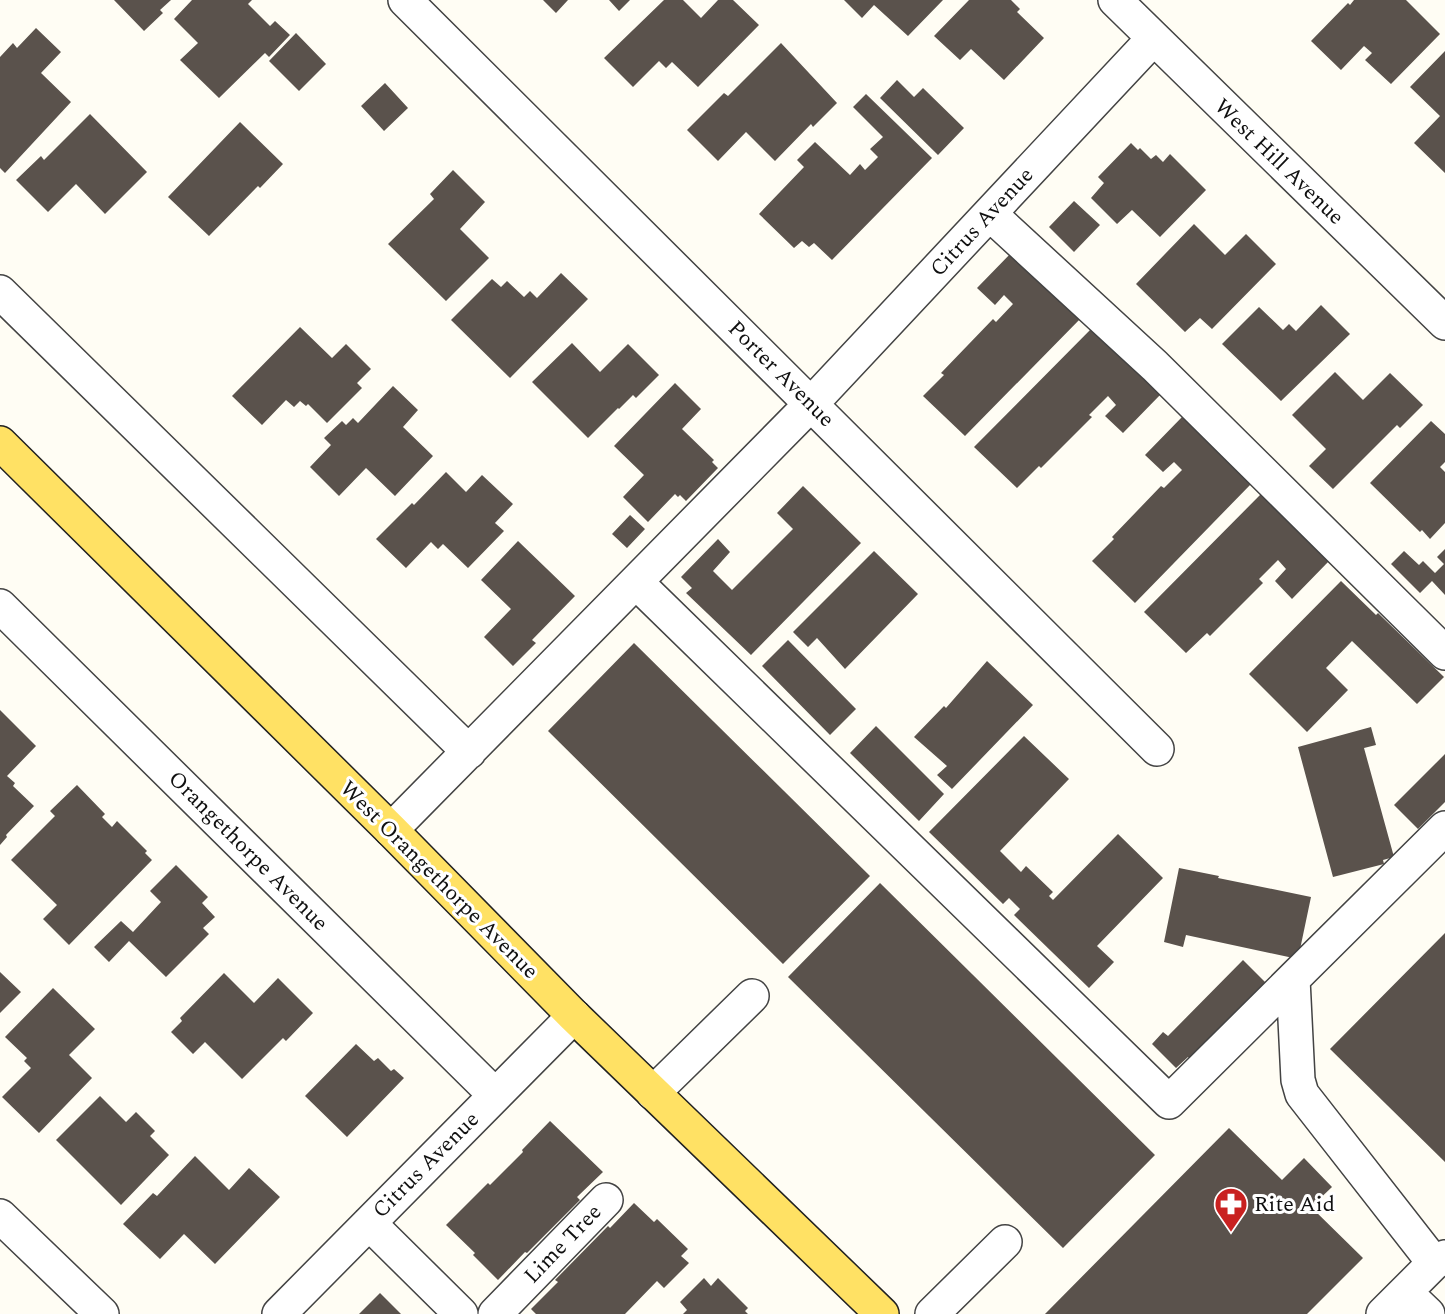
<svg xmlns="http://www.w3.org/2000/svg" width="1445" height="1314" viewBox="0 0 1445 1314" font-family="Spectral,serif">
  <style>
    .building { fill: #5a524c }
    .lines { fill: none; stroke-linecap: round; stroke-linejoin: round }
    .minor-casing { stroke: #434343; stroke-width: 36 }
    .major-casing { stroke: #212121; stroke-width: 36 }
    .minor { stroke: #fff; stroke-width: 33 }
    .major { stroke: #ffe164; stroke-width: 33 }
    .labels { text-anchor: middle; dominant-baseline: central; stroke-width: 6; stroke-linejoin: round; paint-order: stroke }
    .street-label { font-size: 22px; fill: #101010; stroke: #fff }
    .poi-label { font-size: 22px; fill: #101010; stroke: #fff; text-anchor: start }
  </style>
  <rect width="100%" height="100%" fill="#fffdf4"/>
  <!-- building -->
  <path class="building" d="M114,0H171L160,10L163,13L144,31Z
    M192,0H252L248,4L270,26L275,21L290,35L269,57L265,53L219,98L180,60L198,43L174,19Z
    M543,0H568L556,13Z
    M609,0H630L619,11Z
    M664,0H683L701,18L718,0H733L759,25L698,87L672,62L666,68L659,61L633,87L604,58Z
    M844,0H943L908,36L874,5L862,18Z
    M969,0H1011L1020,9L1017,12L1044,38L1004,80L971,49L960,60L934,36Z
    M1354,0H1406L1440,34L1391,84L1365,60L1372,53L1364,46L1341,70L1311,41L1348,3L1350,5Z
    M36,28L61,52L41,73L71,102L5,173L0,168V57L13,43L17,48Z
    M296,33L326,64L299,91L269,61Z
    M781,43L837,103L813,127L811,124L775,161L746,132L718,161L687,130L724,93L728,96Z
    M1445,51V173L1414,143L1440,116L1410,87Z
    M897,80L914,97L923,88L964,128L938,155L880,98Z
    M385,83L408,108L384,131L361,106Z
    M866,94L932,158L832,260L814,243L809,247L802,241L794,248L759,214L804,167L797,160L815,142L850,175L860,164L865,170L878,157L870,149L883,137L853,107Z
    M90,114L147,172L105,214L76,184L48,212L16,180L41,156L44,160Z
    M240,122L283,164L260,188L258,186L209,236L168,197Z
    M1131,143L1138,150L1140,148L1151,159L1156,155L1163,162L1170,154L1206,190L1160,237L1132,210L1117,224L1091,198L1104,183L1098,177Z
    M453,170L485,202L460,229L489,258L446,301L388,244L434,199L430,194Z
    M1074,201L1100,225L1074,252L1049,227Z
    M1194,224L1225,255L1246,234L1276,264L1212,329L1200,318L1185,332L1136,284Z
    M1013,251L1082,317L965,436L923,396L944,375L941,373L993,319L996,322L1013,304L1004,295L995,305L977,288Z
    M561,273L588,299L510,378L451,320L492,279L501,287L507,281L524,297L530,291L537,298Z
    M1321,305L1350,334L1281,401L1222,344L1259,307L1283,330L1289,324L1296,331Z
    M300,327L332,358L346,344L371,369L357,383L362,388L327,423L308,404L306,406L300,401L294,407L286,400L262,425L232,396Z
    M1093,327L1160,395L1123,433L1105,416L1116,405L1108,396L1089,415L1092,417L1041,468L1039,466L1017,488L974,447Z
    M572,343L600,372L628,344L659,375L636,398L633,395L619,409L618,408L588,438L532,382Z
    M1335,372L1363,400L1390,373L1423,405L1400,428L1397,425L1333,489L1309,466L1326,449L1292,415Z
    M675,383L701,409L682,429L714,460L712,462L718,468L686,501L680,495L678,497L675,494L648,522L623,497L644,475L614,446Z
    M393,386L418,410L403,427L433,456L395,496L366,468L339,496L310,467L331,445L324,438L342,421L346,425L353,418L358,423Z
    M1182,417L1251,484L1135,603L1092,561L1114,539L1112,537L1161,486L1164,488L1182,470L1174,462L1163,472L1145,455Z
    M1431,421L1445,434V462L1440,467L1445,472V523L1430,539L1422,530L1420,532L1370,483Z
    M446,472L466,492L482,475L513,504L495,523L504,531L468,568L443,544L438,549L431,542L406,568L376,539L412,503L414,505Z
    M803,486L861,543L751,655L686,593L692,588L681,577L718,539L730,552L713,571L732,590L793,529L777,513Z
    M1261,494L1329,561L1292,599L1275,581L1286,569L1278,560L1259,579L1263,583L1210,636L1207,633L1186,653L1144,612Z
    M630,515L645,529L627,548L612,534Z
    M518,541L575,596L532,640L536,643L513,666L484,637L511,609L481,580Z
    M1445,549V595L1432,581L1420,593L1391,564L1404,551L1419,565L1423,561L1435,573L1444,564L1437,557Z
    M874,551L918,594L845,669L817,638L808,647L793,632Z
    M1341,581L1376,615L1378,613L1444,677L1417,704L1352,641L1326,668L1348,690L1307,732L1249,674Z
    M788,640L856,709L830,735L762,666Z
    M634,643L870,876L783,964L548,731Z
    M987,661L1033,705L952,789L937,775L947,766L914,737L944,706L946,708Z
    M0,710L36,746L7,776L15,783L13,786L34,806L6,835L7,837L0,845Z
    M876,726L944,794L919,821L850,753Z
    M1371,727L1376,745L1364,748L1394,857L1383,860L1384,864L1333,877L1298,747Z
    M1024,736L1069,779L1000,851L1021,872L1026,866L1053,892L1049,896L1053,900L1118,834L1163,878L1097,946L1114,962L1089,988L1014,915L1020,909L1009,898L1003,904L929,832Z
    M1445,754V802L1418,829L1394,805Z
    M77,785L105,814L102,817L112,827L117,821L147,851L145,853L152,860L69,945L43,919L57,905L11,860L55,816L50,811Z
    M176,865L208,897L202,903L215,917L203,928L209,934L166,977L129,941L109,962L94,947L121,921L133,932L161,902L150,891Z
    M1179,868L1219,876L1218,878L1311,897L1298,959L1186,935L1183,947L1164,942Z
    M880,883L1155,1155L1063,1248L788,977Z
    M1445,933V1162L1330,1049Z
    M1243,960L1267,984L1192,1061L1188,1057L1176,1068L1152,1044L1163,1032L1168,1036Z
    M0,972L21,992L0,1013Z
    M224,973L254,1003L278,978L313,1013L286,1041L283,1038L242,1079L205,1042L193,1054L171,1032L182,1021L180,1018Z
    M53,988L95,1029L69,1055L92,1078L39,1133L2,1097L31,1068L24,1061L27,1058L5,1037Z
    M356,1044L374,1061L378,1058L391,1071L394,1069L404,1078L347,1137L305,1096Z
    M100,1096L126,1122L136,1112L155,1131L150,1136L169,1155L121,1205L56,1140Z
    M550,1121L603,1172L577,1197L580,1200L527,1253L525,1252L498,1280L473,1255L475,1253L446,1225L488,1183L490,1185L523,1152L522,1150Z
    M1229,1128L1282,1180L1304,1158L1332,1187L1311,1207L1363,1258L1307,1314H1045Z
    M195,1156L229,1190L249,1168L280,1197L215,1264L184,1234L160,1259L123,1224L153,1193L157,1196Z
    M634,1203L654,1222L657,1219L688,1249L681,1256L689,1263L664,1288L657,1281L625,1314H536L531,1309L558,1282L555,1280L608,1226L610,1228Z
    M704,1278L711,1286L718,1278L748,1308L745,1311L748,1314H683L687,1310L680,1302Z
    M380,1293L401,1314H359Z"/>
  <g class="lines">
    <!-- minor casing -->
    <g class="minor-casing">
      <path id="minor" d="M405,0L1157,749
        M1115,0L1445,323
        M990,214L1155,366L1445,653
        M0,292L469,752
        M636,582L1169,1102L1445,828
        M0,606L495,1095
        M391,830L811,404L1153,39
        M1293,979L1298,1080L1302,1094L1434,1263
        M653,1093L752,996
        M0,1216L102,1314
        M369,1223L461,1314
        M1405,1292L1428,1314
        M279,1314L574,1016
        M495,1314L606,1200
        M932,1314L1005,1242
        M1383,1314L1434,1263L1445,1257"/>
    </g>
    <!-- major casing -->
    <g class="major-casing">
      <path id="major" d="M0,443L391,830L574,1016L882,1314"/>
    </g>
    <!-- minor -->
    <use href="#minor" class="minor"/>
    <!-- major -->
    <use href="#major" class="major"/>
  </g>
  <!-- icons -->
  <defs>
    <g id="pharmacy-pin" transform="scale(1.725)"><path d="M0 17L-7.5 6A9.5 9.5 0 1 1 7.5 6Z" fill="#c92120" stroke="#fff"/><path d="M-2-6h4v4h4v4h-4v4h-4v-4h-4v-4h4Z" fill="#fff"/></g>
  </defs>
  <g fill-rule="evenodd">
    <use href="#pharmacy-pin" x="1231" y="1204"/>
  </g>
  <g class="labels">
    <!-- street labels -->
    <g class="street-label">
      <text transform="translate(1279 162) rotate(44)">West Hill Avenue</text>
      <text transform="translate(982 222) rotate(-47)">Citrus Avenue</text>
      <text transform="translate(781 374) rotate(45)">Porter Avenue</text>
      <text transform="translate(248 851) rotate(45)">Orangethorpe Avenue</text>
      <text transform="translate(439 880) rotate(45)">West Orangethorpe Avenue</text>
      <text transform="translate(426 1165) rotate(-45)">Citrus Avenue</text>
      <text transform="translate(563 1244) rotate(-46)">Lime Tree</text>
    </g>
    <!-- poi labels -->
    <g class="poi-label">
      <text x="1254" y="1204">Rite Aid</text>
    </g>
  </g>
</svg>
